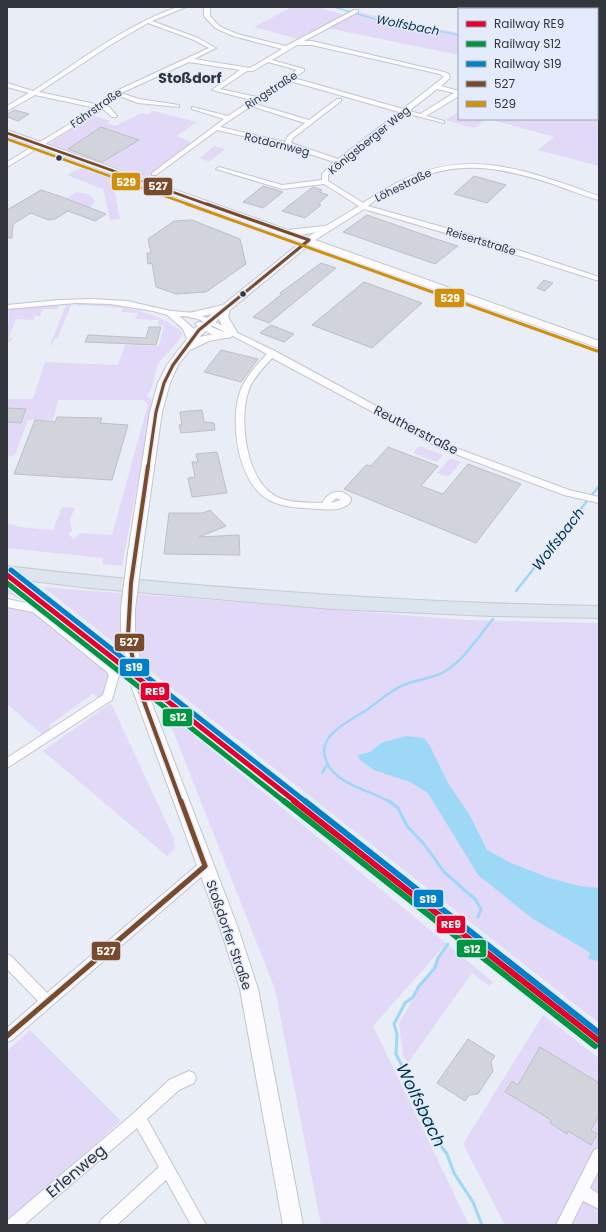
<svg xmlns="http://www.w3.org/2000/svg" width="606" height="1232" viewBox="0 0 606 1232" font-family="Poppins,sans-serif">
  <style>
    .green { fill: #e2d9f8 }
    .water { fill: #9dd8f7 }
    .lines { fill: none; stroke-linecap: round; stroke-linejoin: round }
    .stream-far2 { stroke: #9dd8f7; stroke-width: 1.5 }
    .stream-far1 { stroke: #9dd8f7; stroke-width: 2.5 }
    .stream { stroke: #9dd8f7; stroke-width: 3 }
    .building { fill: #d2d4db; stroke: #bebfc6 }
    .street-casing { stroke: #c3c6ce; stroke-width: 2 }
    .secondary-casing { stroke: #c3c6ce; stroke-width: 2 }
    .highway-casing { stroke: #c6c9cd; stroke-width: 2 }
    .street { fill: #fcfcfe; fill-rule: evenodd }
    .secondary { fill: #fcfcfe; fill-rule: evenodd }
    .highway { fill: #dce4ed; fill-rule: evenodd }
    .secondary-bridge-casing { stroke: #c3c6ce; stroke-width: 16; stroke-linecap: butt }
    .secondary-bridge { stroke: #fcfcfe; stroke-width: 14 }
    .bus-1-far3-casing { stroke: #e3ebfc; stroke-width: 4.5 }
    .bus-1-far2-casing { stroke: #e3ebfc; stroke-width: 5.5 }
    .bus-1-far1-casing { stroke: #e3ebfc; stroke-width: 7 }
    .bus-1-casing { stroke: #e3ebfc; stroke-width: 8 }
    .bus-2-far1-casing { stroke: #e3ebfc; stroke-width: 4.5 }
    .bus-2-casing { stroke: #e3ebfc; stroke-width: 5.5 }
    .bus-1-far3 { stroke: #7a4b2a; stroke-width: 2.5 }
    .bus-1-far2 { stroke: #7a4b2a; stroke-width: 3 }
    .bus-1-far1 { stroke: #7a4b2a; stroke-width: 4 }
    .bus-1 { stroke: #7a4b2a; stroke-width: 5 }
    .bus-2-far1 { stroke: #d0900c; stroke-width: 2.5 }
    .bus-2 { stroke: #d0900c; stroke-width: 3 }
    .rail-1-far1-casing { stroke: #e3ebfc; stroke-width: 8 }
    .rail-1-casing { stroke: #e3ebfc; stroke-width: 10 }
    .rail-2-far1-casing { stroke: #e3ebfc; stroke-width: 8 }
    .rail-2-casing { stroke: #e3ebfc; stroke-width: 10 }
    .rail-3-far1-casing { stroke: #e3ebfc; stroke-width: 8 }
    .rail-3-casing { stroke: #e3ebfc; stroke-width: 10 }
    .rail-1-far1 { stroke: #e4002b; stroke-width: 5 }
    .rail-1 { stroke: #e4002b; stroke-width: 6 }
    .rail-2-far1 { stroke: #009640; stroke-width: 5 }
    .rail-2 { stroke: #009640; stroke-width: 6 }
    .rail-3-far1 { stroke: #0080c8; stroke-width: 5 }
    .rail-3 { stroke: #0080c8; stroke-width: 6 }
    .bus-dot { fill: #33363c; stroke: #e3ebfc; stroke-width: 1.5 }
    .labels { text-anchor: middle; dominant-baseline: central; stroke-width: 3; stroke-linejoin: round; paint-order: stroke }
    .far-street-label { font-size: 11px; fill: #33363c; stroke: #e3ebfc }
    .far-water-label { font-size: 12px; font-style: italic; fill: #003144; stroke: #e3ebfc }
    .street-label { font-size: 13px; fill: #33363c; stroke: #e3ebfc }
    .far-district-label { font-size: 14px; font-weight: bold; fill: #33363c; stroke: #e3ebfc }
    .water-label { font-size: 14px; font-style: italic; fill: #003144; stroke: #e3ebfc }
    .near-street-label { font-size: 16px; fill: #33363c; stroke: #e3ebfc }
    .near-water-label { font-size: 17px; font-style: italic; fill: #003144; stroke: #e3ebfc }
    .line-badge { stroke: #e3ebfc; stroke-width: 1.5 }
    .badge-label { font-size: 11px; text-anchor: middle; font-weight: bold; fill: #fff }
  </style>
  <rect width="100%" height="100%" fill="#e9edf6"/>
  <!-- green -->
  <path class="green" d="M292,7H326L324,9L346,15L298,39L254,27Z
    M357,12L459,33V55L327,28Z
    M597,61H599V166L538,150L554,137L489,119H597Z
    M153,111L197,122L176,136L191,142L150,176L145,177L49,144L92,115L110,121L107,123L115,126L142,113L148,115Z
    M459,112V119H487L474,128L445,120Z
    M214,146L225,149L209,162L200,158Z
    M82,167L105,175L120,186L115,193L120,219L110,220L103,189L67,175Z
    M76,192L88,194L95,200L94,203L90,207L67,198Z
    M69,303L71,304V306L57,339H54L52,345H50L66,305Z
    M78,303C116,304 152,309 183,332C179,344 168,351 160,361C153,372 155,386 147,396L153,400L122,566L102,564L103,558L7,548V523L20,527L53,530L62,507L75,508L70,519L72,531L68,533L73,539L81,533L112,535L148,404L144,400H58L53,421L28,420L15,455L10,457L7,455V399H33L45,362L118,365L125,345L159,346L164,326L158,325L159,320L135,319L138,313L121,312L123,308L82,305L78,307Z
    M58,305V309H43L40,316H35L33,320L16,319L9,338H13L11,342H7L9,309Z
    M419,446L443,455L437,462L413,453Z
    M450,458L461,462L448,477L437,473Z
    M7,581L31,600V604L7,593Z
    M43,587L467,620L599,623V1023Z
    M7,606L31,610L108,670L107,694L100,699L93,694L49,725L51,731L44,736L7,704Z
    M111,703L174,839L175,848L167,856L43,751Z
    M165,711L493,982L489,986L472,973L408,1063L403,1056L399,1023L445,945L373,1026L469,1225H321L275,989Z
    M543,1015L599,1058V1225H505L463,1144Z
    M30,1030L121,1121L7,1222V1051Z"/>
  <!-- water -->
  <path class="water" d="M406,736L424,738L430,746L448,783L469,814L487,850L511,863L549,878L580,886L599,888V961L588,959L590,953L586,950L533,919L478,875L428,793L410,782L374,770L360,760L358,755L370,752L381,743Z"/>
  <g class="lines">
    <!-- stream-far2 -->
    <path class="stream-far2" d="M334,7L375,19L459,35
      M597,61H599"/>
    <!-- stream-far1 -->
    <path class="stream-far1" d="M516,591L599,486
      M322,773L327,765
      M390,802C372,791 343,786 330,768C309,737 349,722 368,709C381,700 392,689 406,684C418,679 432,679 444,672C464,660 478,637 493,619"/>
    <!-- stream -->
    <path class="stream" d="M389,801L398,808L407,826L424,844L444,872L475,899L481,909L478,917
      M448,944L438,958L435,968L419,986L413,997L405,1003L394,1024L397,1034L396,1054L409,1080L411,1091L416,1096L426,1117L434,1127L438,1142L447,1154L454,1173L473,1202L482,1225"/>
  </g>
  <!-- building -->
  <path class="building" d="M15,110L29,114L18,121L7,117V114Z
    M101,127L124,135L139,140L102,162L68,149Z
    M474,176L506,185L487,203L454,194Z
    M263,186L283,192L263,208L243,202Z
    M313,187L322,190L319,192L328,195L318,204L321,205L305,218L282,211Z
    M41,190L65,198L106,214L95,221L68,211L55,219L48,220L31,213L13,224L12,238H7V210Z
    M367,215L439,240L458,246L435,264L343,232Z
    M192,220L240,239L246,264L206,292L176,294L156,287L152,263L148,264L147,253H151L148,239L174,221Z
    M321,263L336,268L269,323L253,317L282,294L280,293Z
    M544,280L553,283L545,291L537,288Z
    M364,282L422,303L372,348L312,325Z
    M271,325L294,334L284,342L260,333Z
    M149,327H161L156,345L85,342L88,335L146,338Z
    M221,350L258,359L241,382L204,372Z
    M7,408L26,409L21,423L7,422Z
    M202,410L204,422L214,423L215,430L181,433L179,425H182L180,412Z
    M57,417L102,418L100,423L128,425L112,480L14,474L35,420L55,422Z
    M388,447L438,466L421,486L443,494L468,464L521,484L476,543L344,489L366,465L371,466Z
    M217,452L227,493L192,497L188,478L195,477L192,462H198L196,454Z
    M210,510L226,526L199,537L239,535L240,555L164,554L169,513H203Z
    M468,1039L495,1056L491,1062L493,1071L478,1094L469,1095L465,1101L437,1083Z
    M540,1047L599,1083V1115L591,1130L597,1134L591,1145L568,1131L567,1134L550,1123L551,1120L505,1092L512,1081L518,1085Z"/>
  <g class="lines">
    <!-- street casing -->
    <g class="street-casing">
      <path id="street" d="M178,7H186L152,21L198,38L216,48L194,59L250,68L282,49L233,36L215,28L204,16V7H210V16L219,26L237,34L286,46L354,10H358V12L304,41H312L444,72L449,74L450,78L441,86L459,91V96L426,116L444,121V123L405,113L341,162L328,175V181L363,203C371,197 381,192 389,187C465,144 524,170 599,196V200C583,196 568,189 553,184C498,166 452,158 399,187C389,193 376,198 368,206L485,239L599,277V281L479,243L364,209L312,242H306V238L359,206L324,184L282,189L216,169L219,167L282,185L322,180V174L334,162L286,146L217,130L156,175H152V173L224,119L192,109V107L228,116L252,100L212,90L240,70L189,62L121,93L139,99L179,105V107L138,103L117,95L110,99L106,106L109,107L117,116L116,117H112L103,109L7,167V162L96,108L35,95L7,111V106L29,93L7,87V83L33,91C80,61 125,25 178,7ZM148,23L194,40L209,48L114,92L106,97L100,105L39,92L112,44ZM297,45H312L440,74L444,77L403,109L294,78L304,71V69L272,60ZM268,62L297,70L257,97L220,89L247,71H253ZM290,81L399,112L338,159L291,143L293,138L341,101V99H337L309,120L255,104ZM437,89L454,93L420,114L409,111ZM251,106L305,123L288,136L285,142L220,127Z
        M93,299L127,301L171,311L196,313L275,351L448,445L569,490L599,497V503L564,495L442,449L272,358C264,367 255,376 250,387C238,415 245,474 271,493C285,504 305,502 322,503C328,492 341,487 351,498V501C344,511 330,510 320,509C303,508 284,508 269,500C237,483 229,419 241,389C247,375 257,365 267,354L233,336L229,338L211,334L195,324L199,322C209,325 217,330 227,333C212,326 191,312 175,317L153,311L110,304L76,303L7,309V305L59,300ZM336,498L341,500L331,503Z
        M7,599L40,606L115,666L119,675L112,700L7,768V758L103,695L109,675L107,672L33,612L7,607Z
        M205,861L209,862L211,866L209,870L12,1040L7,1042V1028L38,1001L7,969V954L11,956L47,993L201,862Z
        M189,1071L194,1073L196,1078L194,1083L179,1090L147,1119L206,1225H191L166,1180L117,1225H99L101,1220L159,1167L137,1128L24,1225H7L8,1220L134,1113L169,1080Z
        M599,1148V1170L590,1188L599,1194V1209L583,1201L571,1225H556L594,1150Z"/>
    </g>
    <!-- secondary casing -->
    <g class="secondary-casing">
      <path id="secondary" d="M7,130L288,230L332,225L333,227L332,229L301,235L599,341V348L309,245L230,310L228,317L237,332L230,337L209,341L190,350L178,365L170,383L162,412L142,553L140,556H130L128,553L150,412L158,383L167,365L187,339L183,329L165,313L166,311H174L194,329L212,314L193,318L189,317L188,315L189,313L223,305L301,242L7,136ZM219,319L225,332L199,337Z
        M128,604L133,605L135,609V636L146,688L238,928L258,989L303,1225H283L240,989L220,928L132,688L121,636V609L123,605Z"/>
    </g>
    <!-- highway casing -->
    <g class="highway-casing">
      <path id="highway" d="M7,566C62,573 117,578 173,583C315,595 456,604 599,606V618L492,616L332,609L90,588L7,578Z"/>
    </g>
    <!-- street -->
    <use href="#street" class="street"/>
    <!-- secondary -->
    <use href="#secondary" class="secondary"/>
    <!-- highway -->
    <use href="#highway" class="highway"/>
    <!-- secondary-bridge casing -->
    <g class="secondary-bridge-casing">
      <path id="secondary-bridge" d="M128,609L135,553"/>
    </g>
    <!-- secondary-bridge -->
    <use href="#secondary-bridge" class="secondary-bridge"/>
    <!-- bus-1-far3 casing -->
    <g class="bus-1-far3-casing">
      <path id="bus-1-far3" d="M7,133L209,205"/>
    </g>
    <!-- bus-1-far2 casing -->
    <g class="bus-1-far2-casing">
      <path id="bus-1-far2" d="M207,204L309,240
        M148,467L156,412L164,383L173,365L199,330L309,240"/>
    </g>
    <!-- bus-1-far1 casing -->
    <g class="bus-1-far1-casing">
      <path id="bus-1-far1" d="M148,466L131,583L128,636L139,688L181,802"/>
    </g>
    <!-- bus-1 casing -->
    <g class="bus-1-casing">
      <path id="bus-1" d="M181,801L205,866
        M7,1036L205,866"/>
    </g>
    <!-- bus-2-far1 casing -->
    <g class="bus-2-far1-casing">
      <path id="bus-2-far1" d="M7,139L190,205"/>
    </g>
    <!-- bus-2 casing -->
    <g class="bus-2-casing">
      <path id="bus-2" d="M187,204L597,351"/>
    </g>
    <!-- bus-1-far3 -->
    <use href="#bus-1-far3" class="bus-1-far3"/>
    <!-- bus-1-far2 -->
    <use href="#bus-1-far2" class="bus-1-far2"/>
    <!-- bus-1-far1 -->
    <use href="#bus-1-far1" class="bus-1-far1"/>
    <!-- bus-1 -->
    <use href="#bus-1" class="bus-1"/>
    <!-- bus-2-far1 -->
    <use href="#bus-2-far1" class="bus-2-far1"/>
    <!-- bus-2 -->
    <use href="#bus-2" class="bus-2"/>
    <!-- rail-1-far1 casing -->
    <g class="rail-1-far1-casing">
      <path id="rail-1-far1" d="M7,575L296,802"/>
    </g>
    <!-- rail-1 casing -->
    <g class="rail-1-casing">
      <path id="rail-1" d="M294,801L599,1041"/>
    </g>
    <!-- rail-2-far1 casing -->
    <g class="rail-2-far1-casing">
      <path id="rail-2-far1" d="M7,583L285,802"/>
    </g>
    <!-- rail-2 casing -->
    <g class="rail-2-casing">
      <path id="rail-2" d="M284,801L595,1046"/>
    </g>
    <!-- rail-3-far1 casing -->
    <g class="rail-3-far1-casing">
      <path id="rail-3-far1" d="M11,570L306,802"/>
    </g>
    <!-- rail-3 casing -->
    <g class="rail-3-casing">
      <path id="rail-3" d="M305,801L599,1033"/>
    </g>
    <!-- rail-1-far1 -->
    <use href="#rail-1-far1" class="rail-1-far1"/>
    <!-- rail-1 -->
    <use href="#rail-1" class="rail-1"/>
    <!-- rail-2-far1 -->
    <use href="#rail-2-far1" class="rail-2-far1"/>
    <!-- rail-2 -->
    <use href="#rail-2" class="rail-2"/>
    <!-- rail-3-far1 -->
    <use href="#rail-3-far1" class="rail-3-far1"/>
    <!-- rail-3 -->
    <use href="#rail-3" class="rail-3"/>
  </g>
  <!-- markers -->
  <g class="bus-dot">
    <circle cx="59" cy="158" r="3.5"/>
    <circle cx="243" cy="294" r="3.5"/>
  </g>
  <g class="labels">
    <!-- far-street labels -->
    <g class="far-street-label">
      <text transform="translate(271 90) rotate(-33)">Ringstraße</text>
      <text transform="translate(96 108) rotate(-35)">Fährstraße</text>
      <text transform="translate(369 140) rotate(-39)">Königsberger Weg</text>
      <text transform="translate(277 144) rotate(14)">Rotdornweg</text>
      <text transform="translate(403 185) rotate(-26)">Löhestraße</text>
      <text transform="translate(481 241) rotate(17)">Reisertstraße</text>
    </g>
    <!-- far-water labels -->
    <g class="far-water-label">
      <text transform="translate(408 25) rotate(11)">Wolfsbach</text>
    </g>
    <!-- street labels -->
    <g class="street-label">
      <text transform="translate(416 430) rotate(27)">Reutherstraße</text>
      <text transform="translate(229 935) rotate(71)">Stoßdorfer Straße</text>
    </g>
    <!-- far-district labels -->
    <g class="far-district-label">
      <text x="190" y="78">Stoßdorf</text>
    </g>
    <!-- water labels -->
    <g class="water-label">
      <text transform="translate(558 539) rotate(-52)">Wolfsbach</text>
    </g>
    <!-- near-street labels -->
    <g class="near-street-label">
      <text transform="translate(76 1171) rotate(-40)">Erlenweg</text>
    </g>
    <!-- near-water labels -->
    <g class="near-water-label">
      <text transform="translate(421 1105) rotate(64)">Wolfsbach</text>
    </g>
  </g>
  <g class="line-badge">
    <rect x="111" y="172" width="30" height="19" rx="4" fill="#d0900c"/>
    <rect x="143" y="177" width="30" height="19" rx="4" fill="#7a4b2a"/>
    <rect x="434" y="288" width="31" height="20" rx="4" fill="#d0900c"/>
    <rect x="114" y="633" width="31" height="19" rx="4" fill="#7a4b2a"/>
    <rect x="119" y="658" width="31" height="19" rx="4" fill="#0080c8"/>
    <rect x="140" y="682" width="30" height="19" rx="4" fill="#e4002b"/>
    <rect x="162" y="708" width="31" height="19" rx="4" fill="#009640"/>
    <rect x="413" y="889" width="31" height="19" rx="4" fill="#0080c8"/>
    <rect x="436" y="915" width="30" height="19" rx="4" fill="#e4002b"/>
    <rect x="456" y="939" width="31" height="19" rx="4" fill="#009640"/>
    <rect x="91" y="941" width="30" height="20" rx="4" fill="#7a4b2a"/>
  </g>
  <g class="badge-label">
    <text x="126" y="186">529</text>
    <text x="158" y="190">527</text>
    <text x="450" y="302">529</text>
    <text x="129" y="646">527</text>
    <text x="134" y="671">S19</text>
    <text x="155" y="695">RE9</text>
    <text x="178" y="721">S12</text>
    <text x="428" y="903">S19</text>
    <text x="451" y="928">RE9</text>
    <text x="472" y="953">S12</text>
    <text x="106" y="955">527</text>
  </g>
  <!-- border -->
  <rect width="606" height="1232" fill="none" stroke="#33363c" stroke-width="16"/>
  <!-- legend -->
  <rect x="458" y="8" width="140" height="112" fill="#e3ebfc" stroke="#9da3af"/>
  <rect x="466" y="21" width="20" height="6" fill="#e4002b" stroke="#9da3af"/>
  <text x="494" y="28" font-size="12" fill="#33363c">Railway RE9</text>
  <rect x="466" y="41" width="20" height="6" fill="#009640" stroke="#9da3af"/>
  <text x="494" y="48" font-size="12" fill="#33363c">Railway S12</text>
  <rect x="466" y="61" width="20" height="6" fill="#0080c8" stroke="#9da3af"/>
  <text x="494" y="68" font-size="12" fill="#33363c">Railway S19</text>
  <rect x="466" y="81" width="20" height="6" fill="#7a4b2a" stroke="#9da3af"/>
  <text x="494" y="88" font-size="12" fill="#33363c">527</text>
  <rect x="466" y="101" width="20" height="6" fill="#d0900c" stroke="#9da3af"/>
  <text x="494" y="108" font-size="12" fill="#33363c">529</text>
</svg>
